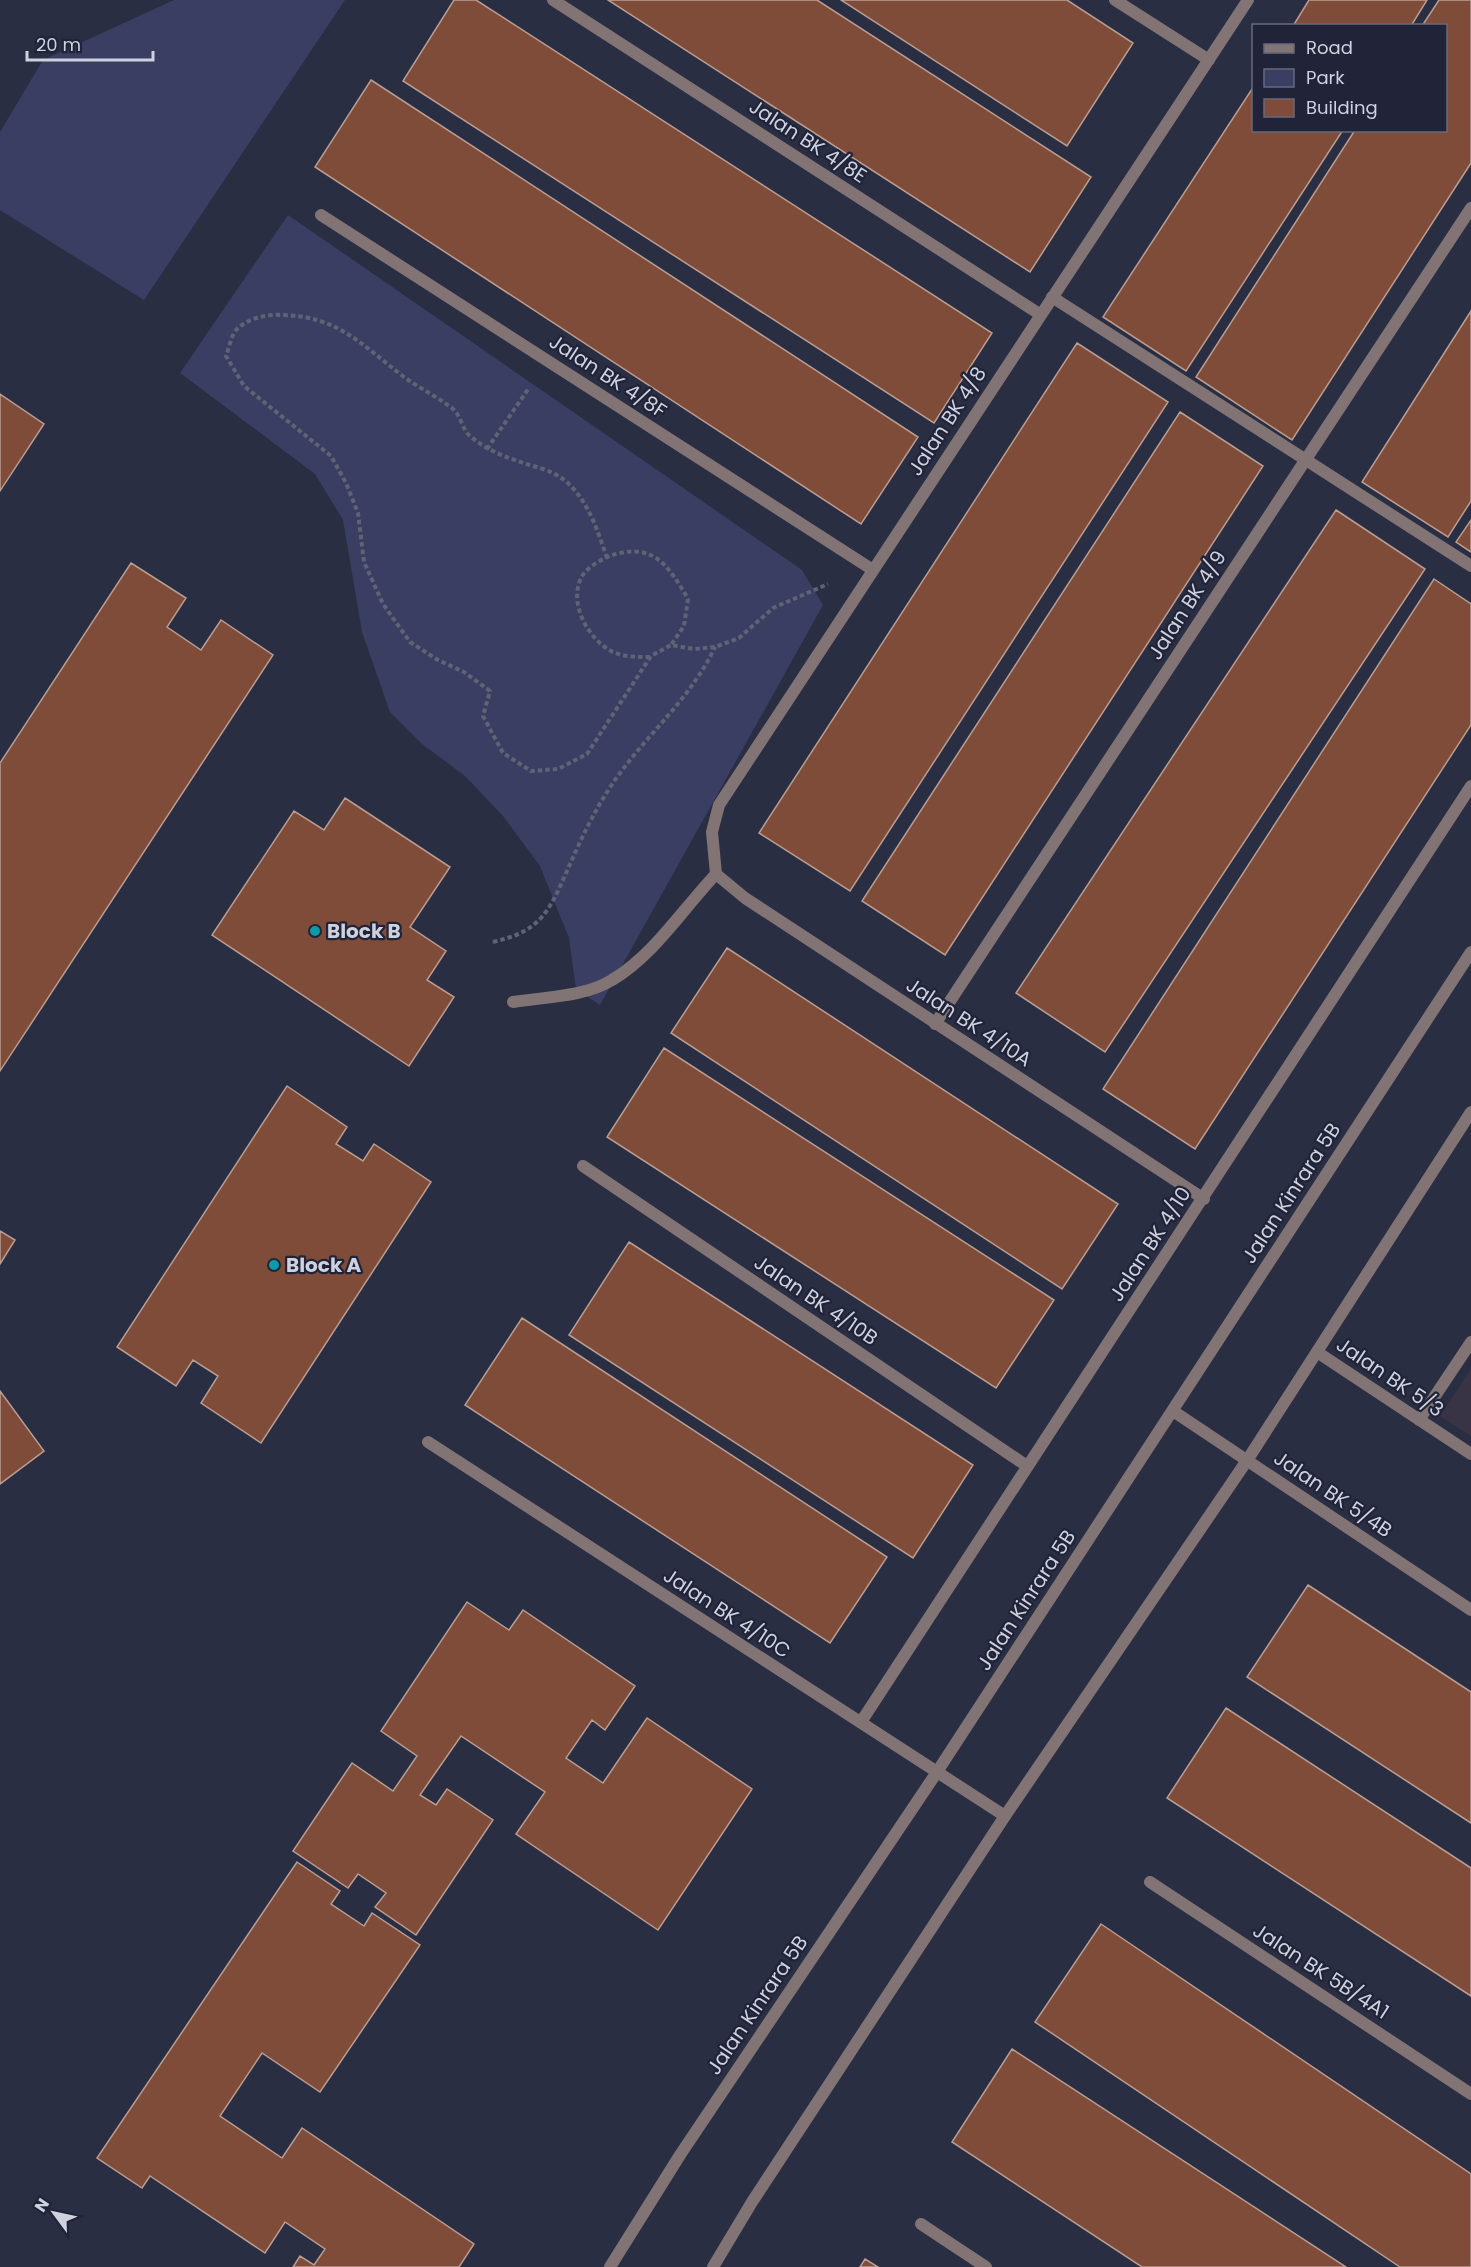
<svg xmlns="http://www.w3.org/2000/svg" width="1471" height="2267" viewBox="0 0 1471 2267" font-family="Poppins,sans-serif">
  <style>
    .commercial { fill: #393445 }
    .green { fill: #393e62 }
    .building { fill: #7f4c39; stroke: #ba9d92; stroke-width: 1.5 }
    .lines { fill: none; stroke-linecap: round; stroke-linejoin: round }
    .path { stroke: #5f6375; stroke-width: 4; stroke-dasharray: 4.5 3; stroke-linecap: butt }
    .service { stroke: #827475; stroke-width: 12 }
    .minor { stroke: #827475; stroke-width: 12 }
    .tertiary { stroke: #827475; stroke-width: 12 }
    .culture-dot { fill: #0f9aa8; stroke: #212439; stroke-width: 2 }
    .labels { text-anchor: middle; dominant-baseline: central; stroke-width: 4.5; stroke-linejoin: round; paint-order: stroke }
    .street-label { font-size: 20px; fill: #ced1de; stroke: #212439 }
    .poi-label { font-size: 20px; font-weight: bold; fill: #ced1de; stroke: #212439; text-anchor: start }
  </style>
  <rect width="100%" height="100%" fill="#2a2e43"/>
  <!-- commercial -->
  <path class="commercial" d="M1471,1369V1436L1440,1416Z"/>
  <!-- green -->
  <path class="green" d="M174,0H345L144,300L0,210V132L43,60Z
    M288,215L802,570L823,605L600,1005L576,989L569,938L540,866L503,816L465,776L422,744L390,712L362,632L343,520L315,474L180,373Z"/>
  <!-- building -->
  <path class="building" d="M454,0H476L992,333L934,423L403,81Z
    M608,0H817L1091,177L1030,272Z
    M841,0H1067L1133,43L1067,146Z
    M1309,0H1427L1411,26H1293Z
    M1439,0H1471V163L1292,440L1196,377L1355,130H1446V26H1422Z
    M371,80L918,437L861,524L315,167Z
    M1254,86V130H1343L1186,371L1103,317Z
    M1471,311V501L1448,537L1362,482Z
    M1077,343L1168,402L850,891L759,833Z
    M0,394L44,424L0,491Z
    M1180,412L1263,466L945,955L862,901Z
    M1336,510L1425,569L1105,1052L1016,993Z
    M1471,520V552L1456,542Z
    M131,563L186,598L167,627L201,650L221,620L273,655L0,1071V763Z
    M1434,579L1471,604V725L1195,1149L1103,1089Z
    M345,798L450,867L410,927L446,951L427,980L454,997L409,1066L212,935L294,811L324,830Z
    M727,948L1118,1204L1062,1289L671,1033Z
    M664,1048L1054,1300L996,1388L607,1137Z
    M287,1086L347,1127L336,1144L363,1161L374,1144L431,1182L261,1443L201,1403L218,1376L193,1360L176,1386L117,1347Z
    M0,1231L15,1240L0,1264Z
    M629,1242L973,1465L913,1558L569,1335Z
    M522,1318L887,1557L830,1643L465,1405Z
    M0,1391L44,1451L0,1484Z
    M1308,1585L1471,1692V1823L1247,1677Z
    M467,1602L509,1630L523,1610L635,1686L605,1730L592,1720L566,1758L603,1783L647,1718L752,1789L658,1930L516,1834L545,1792L461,1736L420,1795L436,1805L447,1789L493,1820L416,1935L375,1907L386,1893L358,1874L348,1888L293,1851L352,1763L393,1791L417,1756L381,1731Z
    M1226,1708L1471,1868V1996L1167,1798Z
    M297,1862L340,1891L331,1904L364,1926L372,1913L420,1945L320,2092L262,2053L220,2116L282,2158L302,2128L474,2244L459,2267H293L300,2256L314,2265L325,2249L285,2222L265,2253L150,2176L142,2188L97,2158Z
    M1101,1924L1471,2174V2267H1400L1035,2022Z
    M1012,2049L1346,2267H1142L952,2142Z
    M865,2259L878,2267H860Z"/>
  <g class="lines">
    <!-- path -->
    <path class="path" d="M487,449L529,388
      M607,558C595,523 582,481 543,469C517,461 491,454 470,436C462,429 461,416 453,409C438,397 419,388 404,377C362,345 338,316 282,315C266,314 248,318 236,330C231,336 229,349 226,356L244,386L331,456L346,483L358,513L364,562L383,604L410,642L438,660L464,672L490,691L483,716L503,753L531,771L558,769L587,754L651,656L671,645L694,649L715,647L739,638L773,608L828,584
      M650,657C636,657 621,657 609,650C587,636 569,604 581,578C586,568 600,560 610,556C653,541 668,565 688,599L684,626L671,645
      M493,942C512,937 527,933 541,918C555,902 562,881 571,862C582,837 594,812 609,789C641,739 690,701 715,647"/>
    <!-- service -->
    <path class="service" d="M1052,297L1471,566
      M513,1002C544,997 585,997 612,980C654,955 682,910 716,874"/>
    <!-- minor -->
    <path class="minor" d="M553,0L1041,315
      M1115,0L1209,60
      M321,215L873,570
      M935,1024L1471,208
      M583,1166L1027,1466
      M1204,1199L745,898L716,874L712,832L719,805L1248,0
      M1317,1352L1471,1454
      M1173,1411L1471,1610
      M1419,1420L1471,1342
      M428,1442L1005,1816
      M861,1722L1471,786
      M1150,1882L1471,2094
      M921,2224L986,2267"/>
    <!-- tertiary -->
    <path class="tertiary" d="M610,2267L680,2155L937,1772L1471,952
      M713,2267L752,2202L1005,1816L1248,1459L1471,1112"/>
  </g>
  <!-- markers -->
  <g class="culture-dot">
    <circle cx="315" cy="931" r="6"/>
    <circle cx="274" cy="1265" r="6"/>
  </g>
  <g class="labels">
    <!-- street labels -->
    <g class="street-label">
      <text transform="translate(808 141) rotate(33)">Jalan BK 4/8E</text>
      <text transform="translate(608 376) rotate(33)">Jalan BK 4/8F</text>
      <text transform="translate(947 421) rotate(-57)">Jalan BK 4/8</text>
      <text transform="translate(1187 605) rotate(-57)">Jalan BK 4/9</text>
      <text transform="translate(969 1022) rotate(33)">Jalan BK 4/10A</text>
      <text transform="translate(1291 1193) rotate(-57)">Jalan Kinrara 5B</text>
      <text transform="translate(1150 1244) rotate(-57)">Jalan BK 4/10</text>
      <text transform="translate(816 1300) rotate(34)">Jalan BK 4/10B</text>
      <text transform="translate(1390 1377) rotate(34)">Jalan BK 5/3</text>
      <text transform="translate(1333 1494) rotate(34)">Jalan BK 5/4B</text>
      <text transform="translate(1026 1600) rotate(-57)">Jalan Kinrara 5B</text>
      <text transform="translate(727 1613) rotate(33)">Jalan BK 4/10C</text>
      <text transform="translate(1321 1971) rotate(33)">Jalan BK 5B/4A1</text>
      <text transform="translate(757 2005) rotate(-56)">Jalan Kinrara 5B</text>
    </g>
    <!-- poi labels -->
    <g class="poi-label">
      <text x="327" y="931">Block B</text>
      <text x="286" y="1265">Block A</text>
    </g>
  </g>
  <!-- legend -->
  <rect x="1252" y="24" width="195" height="108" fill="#212439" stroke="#66697b" stroke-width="1.5"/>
  <rect x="1264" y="44" width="30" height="9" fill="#827475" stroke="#66697b" stroke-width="1.5"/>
  <text x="1306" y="54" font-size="18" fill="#ced1de">Road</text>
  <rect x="1264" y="69" width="30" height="18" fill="#393e62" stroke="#66697b" stroke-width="1.5"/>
  <text x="1306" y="84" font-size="18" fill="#ced1de">Park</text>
  <rect x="1264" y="99" width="30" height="18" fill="#7f4c39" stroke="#66697b" stroke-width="1.5"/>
  <text x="1306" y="114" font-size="18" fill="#ced1de">Building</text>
  <!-- north arrow -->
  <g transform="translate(54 2213) rotate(303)" stroke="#212439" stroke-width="4.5" paint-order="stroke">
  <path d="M0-4.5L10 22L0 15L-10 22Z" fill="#ced1de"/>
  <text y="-9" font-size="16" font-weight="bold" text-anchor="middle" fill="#ced1de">N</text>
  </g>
  <!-- scale -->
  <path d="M27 51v9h126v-9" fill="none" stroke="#ced1de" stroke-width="3"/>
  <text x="36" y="51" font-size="18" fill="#ced1de" stroke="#212439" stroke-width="4.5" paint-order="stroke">20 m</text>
</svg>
